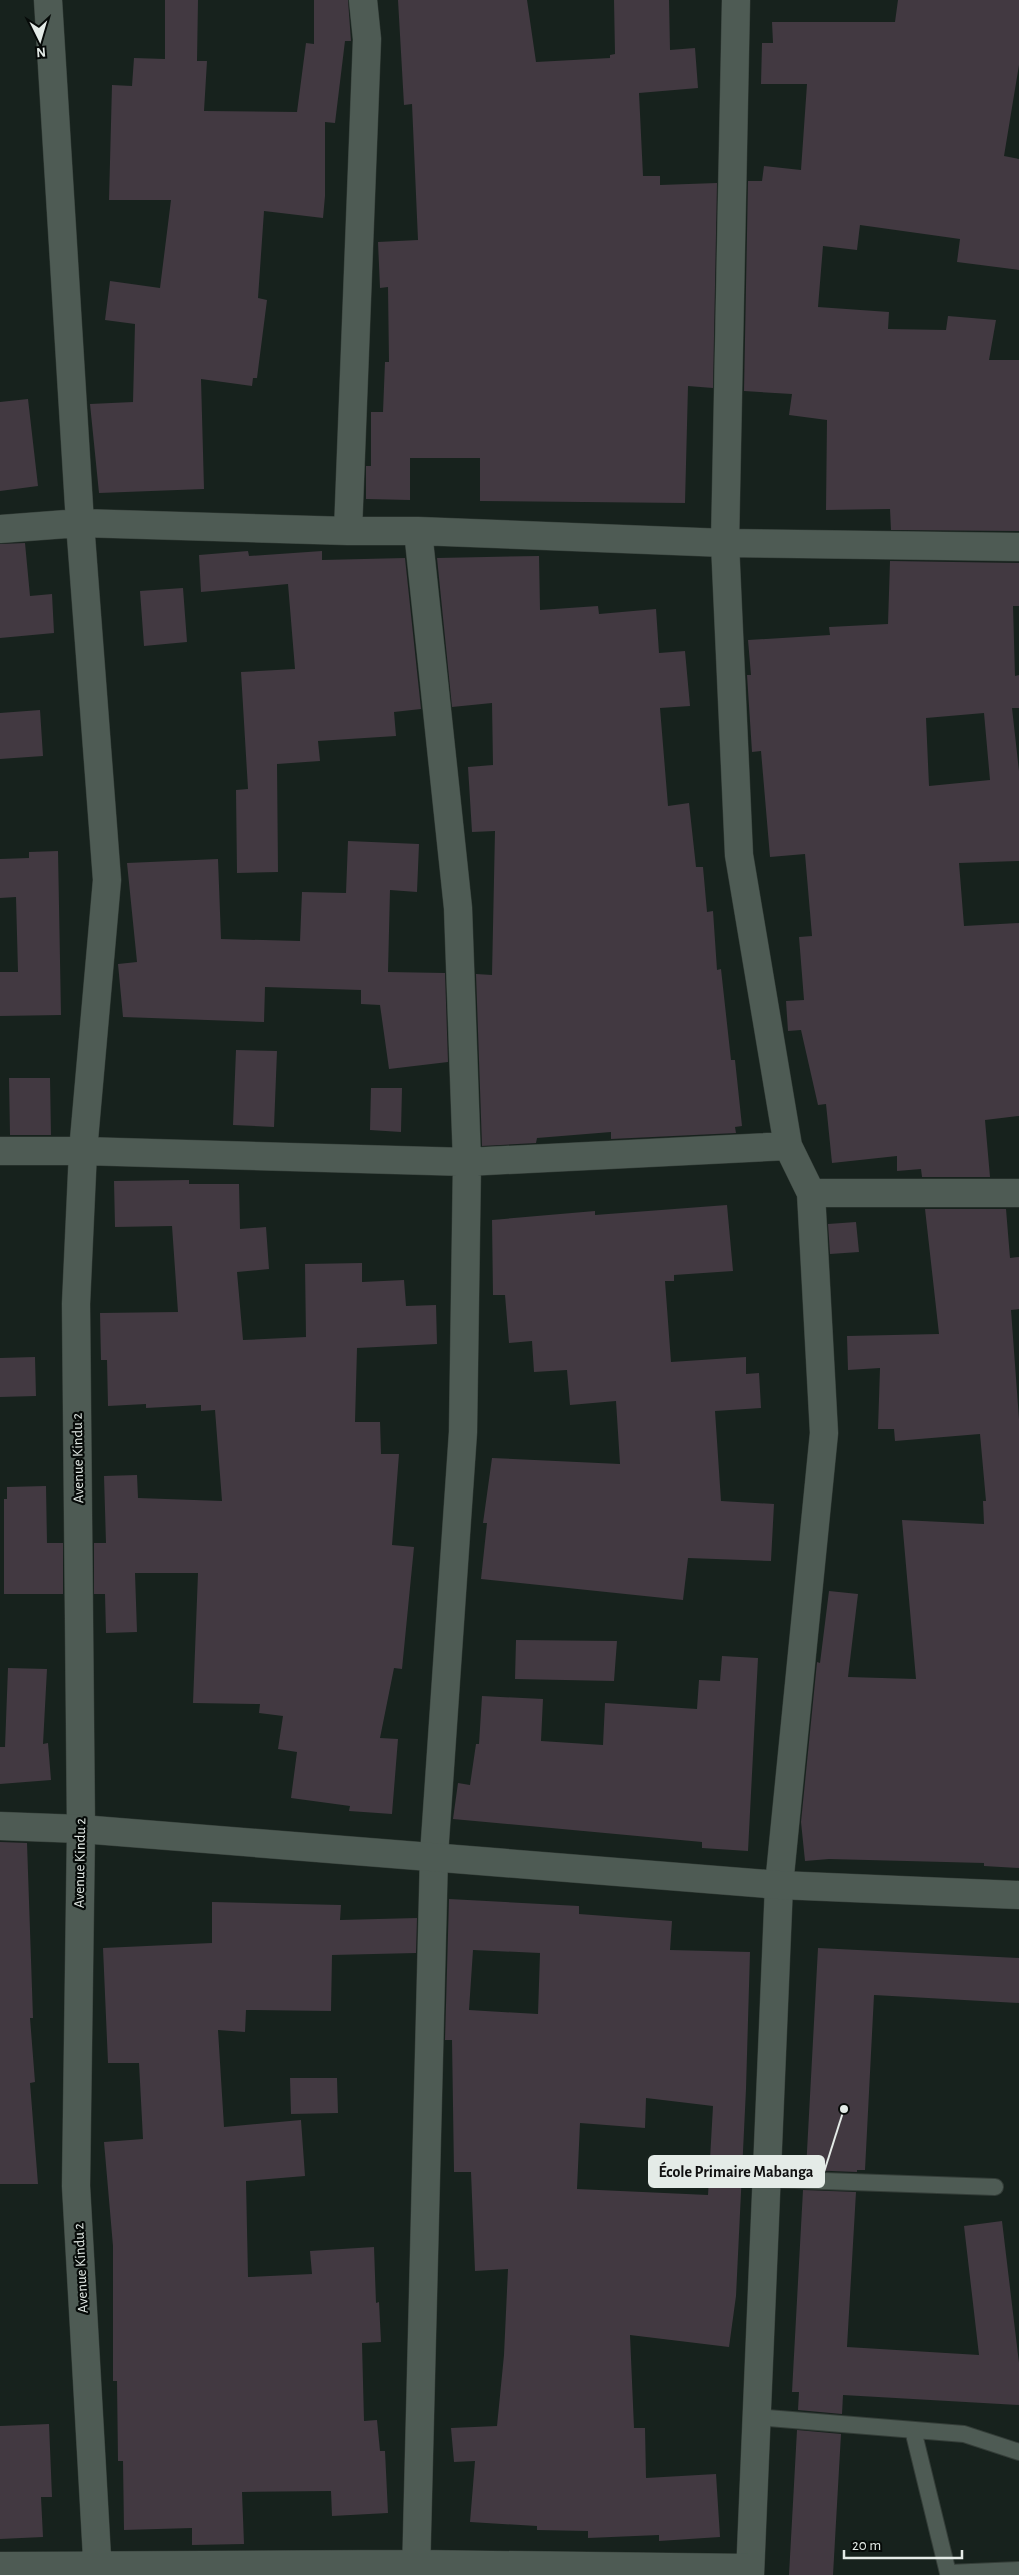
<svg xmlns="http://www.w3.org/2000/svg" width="1019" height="2575" viewBox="0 0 1019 2575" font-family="'Alegreya Sans',sans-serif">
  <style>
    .building { fill: #423941; fill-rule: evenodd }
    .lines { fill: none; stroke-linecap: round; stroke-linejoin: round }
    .service-casing { stroke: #343d38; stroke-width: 18 }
    .minor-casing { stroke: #343d38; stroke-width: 29 }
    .tertiary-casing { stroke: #343d38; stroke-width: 29 }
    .service { stroke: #4e5b54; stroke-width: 16 }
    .minor { stroke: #4e5b54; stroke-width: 28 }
    .tertiary { stroke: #4e5b54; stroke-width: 28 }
    .labels { text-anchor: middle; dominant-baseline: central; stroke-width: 4.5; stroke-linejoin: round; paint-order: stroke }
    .street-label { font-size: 15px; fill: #e4ebe7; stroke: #060a08 }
    .leader { fill: none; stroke: #e4ebe7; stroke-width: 2 }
    .callout-dot { fill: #e4ebe7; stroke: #060a08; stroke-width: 2 }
    .callout { fill: #e4ebe7; stroke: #e4ebe7; stroke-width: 2 }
    .callout-label { font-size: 16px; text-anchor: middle; font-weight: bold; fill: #111 }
  </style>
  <rect width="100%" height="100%" fill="#17221d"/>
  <!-- building -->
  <path class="building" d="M165,0H198L197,61H207L204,111L297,112L306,43L314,44V0H348L351,41H345L335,123L325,122V196L323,218L264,211L258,298L267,300L257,378H253L252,386L201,379L204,489L99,493L90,404L133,402L135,324L105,320L110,281L160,288L171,200H109L112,85L132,86L134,58L165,59Z
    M398,0H527L536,62L610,58V55L615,54L614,0H669L670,50L695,48L698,88L639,93L643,176H660V185L717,183L713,388L688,386L685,503L480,501V458H410V500L366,499V466H371V412H383L385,362H389L388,287L380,288L378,242L418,240L412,104L404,105Z
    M898,0H1019V65L1004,156L1019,159V270L957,262L960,239L860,225L857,250L823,246L818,307L889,312L888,329L946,330L948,316L996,320L989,360H1019V531L891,530L890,509L826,510L827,420L789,415L792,394L744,391L748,181H762L764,166L801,170L807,84H761L762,43H773L772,22H895Z
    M28,399L38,486L0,491V402Z
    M25,543L30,596L52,594L54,633L0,638V544Z
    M248,551L249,556L322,551V560L405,558L421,709L394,712L396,736L318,741L320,761L277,764L278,872L237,873L236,790L248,789L241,672L295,669L288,584L201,592L199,555Z
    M539,556L540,610L598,606L599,614L656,609L659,653L685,651L690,706L660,708L668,806L689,803L696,867H703L707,912L713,911L717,970L721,969L731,1060H735L742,1126L735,1127L736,1133L611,1139V1132L537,1138L536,1143L482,1146L476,974L492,975L495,831L472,832L468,767L493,765L492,703L452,707L437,558Z
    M890,561L1019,563V606H1013L1015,676L1019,675V708H1012L1019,771V861L959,863L964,926L1019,923V1116L985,1120L990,1177H922L921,1169L897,1171V1156L832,1163L826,1104L818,1105L801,1030L788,1031L786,1001L804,1000L799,937L812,936L805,854L770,857L761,751L752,752L747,675H751L748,640L830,635L829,627L888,624ZM984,713L990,780L929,786L926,718Z
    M183,588L187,642L144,646L140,591Z
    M40,710L43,756L0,759V713Z
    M348,841L419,844L417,892L390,890L388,972L445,973L448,1062L389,1069L380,1005L361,1004V990L265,987L264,1022L123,1017L118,964L137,962L127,863L218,859L221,939L300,941L302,892L346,893Z
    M58,851L61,1015L0,1016V972H18L16,897L0,898V859L29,858V852Z
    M236,1050L277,1051L274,1127L233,1125Z
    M9,1078H50L51,1135H10Z
    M371,1088H402L401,1132L370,1130Z
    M189,1180V1184H239L240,1229L266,1227L269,1269L237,1272L243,1340L306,1337L305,1264L362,1263V1282L404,1280L406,1306L436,1305L437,1344L357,1348L355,1422H380L381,1454H399L392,1545L414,1547L402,1669L394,1668L380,1738L398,1739L392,1814L349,1811L350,1806L291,1798L297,1752L278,1749L283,1716L259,1713L260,1704L193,1703L198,1573H135L137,1632L106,1633L105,1594H94V1543H106L104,1476L137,1475L138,1498L222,1501L215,1410L201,1411V1405L146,1408V1404L108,1406L107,1360H101L100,1313L178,1312L172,1226L115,1227L114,1181Z
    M727,1205L733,1271L674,1275V1281H665L671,1362L746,1357V1374L759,1373L761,1408L715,1411L721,1501L774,1504L771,1561L688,1558L683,1600L481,1579L487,1523H483L492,1458L620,1464L616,1401L570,1405L567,1370L534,1372L532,1341L509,1343L505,1295H493L492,1220L595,1211V1215Z
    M925,1209H1006L1010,1258L1019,1257V1309L1011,1310L1019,1419V1868L984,1866V1863L829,1859L805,1861L801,1822L817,1662L820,1663L829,1591L858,1594L848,1677L916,1679L902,1520L984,1524L983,1501H986L980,1434L895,1441L894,1429H878L880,1368L848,1370L847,1336L939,1334Z
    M856,1222L859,1252L830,1254L828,1224Z
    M35,1357L36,1396L0,1397V1358Z
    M46,1486L47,1543H63V1594H4V1499H7V1487Z
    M516,1640L617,1641L614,1681L515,1679Z
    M722,1656L758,1658L748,1851L702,1848V1842L453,1819L458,1783L470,1785L476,1744H479L482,1696L543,1699L541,1741L603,1745L605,1703L697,1709L699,1680L720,1681Z
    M8,1668L47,1669L43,1744L48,1743L51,1780L0,1784V1747H5Z
    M0,1842L27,1843L33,2018H30L35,2082L30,2083L38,2184H0Z
    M449,1899L579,1906V1914L672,1921L670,1950L750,1952L746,2089L736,2296L729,2347L630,2335L634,2428H645L646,2478L716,2474L720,2537L659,2541V2535L588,2538V2531L537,2530V2526L470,2522L475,2461L454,2462L451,2428L497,2426L504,2355L508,2269L475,2271L471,2172H454L452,2040H445ZM473,1950L540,1953L538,2014L469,2010ZM646,2098L713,2106L708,2195L577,2189L580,2123L645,2128Z
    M212,1902L341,1905L340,1920L417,1918L416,1953L332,1955L331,2011L246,2010L245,2032L218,2030L224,2127L301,2120L305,2176L246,2181L248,2277L312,2274L310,2251L374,2247L376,2303L379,2302L381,2342L362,2343L364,2421L377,2420L380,2451H385L388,2513L332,2516L331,2491L242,2492L244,2544L192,2545V2528L124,2530L123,2461H118L117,2381H113V2246L104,2142L143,2139L139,2063H108L103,1948L212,1943Z
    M818,1948L1019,1958V2003L874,1995L865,2170H857V2172L806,2170Z
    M290,2078H337L338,2113L291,2114Z
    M803,2190L856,2192L847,2347L979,2355L964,2226L1002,2221L1019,2363V2405L843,2395L842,2414L798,2410L799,2392H792Z
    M49,2424L52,2497H41L43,2537L0,2539V2426Z
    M797,2430L841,2434L833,2575H789Z"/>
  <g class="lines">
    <!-- service casing -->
    <g class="service-casing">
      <path id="service" d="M766,2179L995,2187
        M756,2417L964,2434L1019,2452
        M913,2430L948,2573L1019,2570"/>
    </g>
    <!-- minor casing -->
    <g class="minor-casing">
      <path id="minor" d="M48,0L80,523L107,880L83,1151L76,1304L81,1829L76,2186L98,2575
        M736,0L725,543L739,855L788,1146L811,1193L824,1433L779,1885L750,2575
        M0,529L80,523L348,531H418L725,543L1019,547
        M348,531L367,39L363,0
        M0,1151H83L467,1162L788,1146
        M811,1193H1019
        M0,2566L416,2564L750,2568
        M416,2575L434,1855L463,1432L467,1162L458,908L418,531"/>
    </g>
    <!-- tertiary casing -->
    <g class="tertiary-casing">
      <path id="tertiary" d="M0,1826L81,1829L779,1885L1019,1895"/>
    </g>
    <!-- service -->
    <use href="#service" class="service"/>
    <!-- minor -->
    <use href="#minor" class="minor"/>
    <!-- tertiary -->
    <use href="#tertiary" class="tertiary"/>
  </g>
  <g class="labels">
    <!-- street labels -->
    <g class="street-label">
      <text transform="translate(78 1458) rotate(-91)">Avenue Kindu 2</text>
      <text transform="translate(80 1863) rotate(-89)">Avenue Kindu 2</text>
      <text transform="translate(81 2268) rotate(-93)">Avenue Kindu 2</text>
    </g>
  </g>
  <!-- callouts -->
  <path class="leader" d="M844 2109L824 2172"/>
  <circle class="callout-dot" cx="844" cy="2109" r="5"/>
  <rect class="callout" x="649" y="2156" width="175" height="31" rx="5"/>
  <g class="callout-label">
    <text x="736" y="2177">École Primaire Mabanga</text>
  </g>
  <!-- north arrow -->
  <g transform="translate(40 40) rotate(175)" stroke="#060a08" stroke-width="4" paint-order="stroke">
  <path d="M0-4L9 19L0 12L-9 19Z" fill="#e4ebe7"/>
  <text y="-8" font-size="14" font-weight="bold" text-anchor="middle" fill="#e4ebe7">N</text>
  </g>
  <!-- scale -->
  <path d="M844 2550v8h118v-8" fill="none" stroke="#e4ebe7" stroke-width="2.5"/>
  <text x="852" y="2550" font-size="15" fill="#e4ebe7" stroke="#060a08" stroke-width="4" paint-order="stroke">20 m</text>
</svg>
